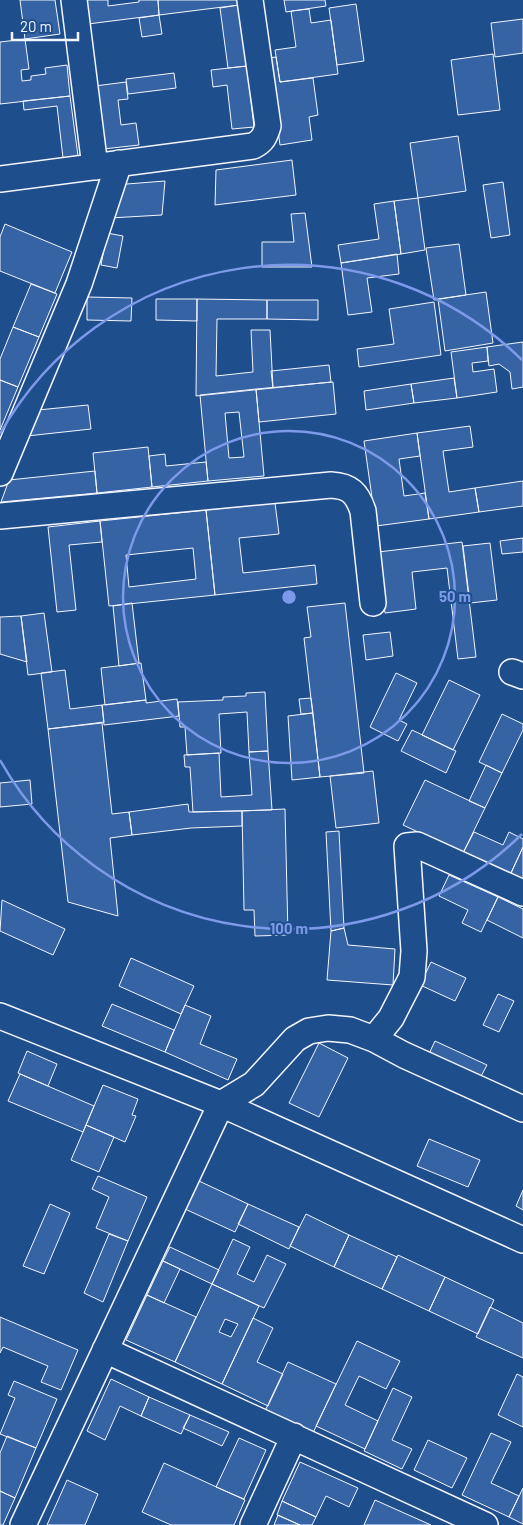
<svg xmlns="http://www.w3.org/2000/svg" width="523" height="1525" viewBox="0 0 523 1525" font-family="Barlow,sans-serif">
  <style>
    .building { fill: #3563a3; stroke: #f2f6ff; fill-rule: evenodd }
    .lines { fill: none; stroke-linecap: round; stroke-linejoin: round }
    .minor-casing { stroke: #f2f6ff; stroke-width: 28 }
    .minor { stroke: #1f4e8c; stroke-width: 25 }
    .ring { fill: none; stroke: #7d9aea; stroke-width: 2.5 }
    .centre { fill: #7d9aea; stroke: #1f4e8c; stroke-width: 2.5 }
    .ring-label { font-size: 15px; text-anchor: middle; font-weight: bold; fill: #7d9aea; stroke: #1f4e8c; stroke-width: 4; stroke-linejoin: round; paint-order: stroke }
  </style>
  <rect width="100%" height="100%" fill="#1f4e8c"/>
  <!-- building -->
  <path class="building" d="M20,0H55L60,34L25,39Z
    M85,0H108V6L139,2V0H158L159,15L88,24Z
    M158,0H239V5L159,15Z
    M284,0H325L326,6L286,12Z
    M356,4L364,61L337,65L329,8Z
    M239,5L247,66L228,68L220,8Z
    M309,9L311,23L331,20L338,74L280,82L275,50L296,47L291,11Z
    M159,15L162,34L142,37L139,18Z
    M523,19V53L495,57L491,23Z
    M25,39L29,69L21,70L22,81L31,80V76L46,74L45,68L67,65L70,96L0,104V42Z
    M493,54L500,110L458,115L451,60Z
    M276,57L280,82L313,78L318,115L309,117L312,140L280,145L268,58Z
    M247,66L254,127L232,129L227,85L213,87L211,70Z
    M174,73L176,88L128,94L126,79Z
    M126,82L128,99L118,100L121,125L136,123L139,145L103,149L95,86Z
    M70,96L78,156L63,158L57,106L24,110L23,101Z
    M458,136L466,191L418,198L410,143Z
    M292,160L296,195L215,205L216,170Z
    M165,181L162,215L110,218L114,185Z
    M503,182L510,235L491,238L483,185Z
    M418,198L425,250L401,254L394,201Z
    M394,201L401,254L341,263L338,245L379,239L374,204Z
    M305,213L312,267H262V242H294L291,214Z
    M5,224L72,252L55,293L0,271V237Z
    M107,233L123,236L117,268L101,265Z
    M459,244L466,295L434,300L426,248Z
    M397,254L399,274L367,278L372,312L348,315L341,263Z
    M31,284L57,294L39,337L13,327Z
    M486,292L493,343L445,351L438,299Z
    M87,297L132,298L131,321L87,320Z
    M156,299H197V321L156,320Z
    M197,299L267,300V319H217L216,376L253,372L251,330H270L273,388L196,396Z
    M267,300H318V320L267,319Z
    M434,302L441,355L359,367L357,349L394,344L389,309Z
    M13,327L39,337L18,387L0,380V359Z
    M523,342V387L512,389L510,372L499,364L489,366L487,347Z
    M487,347L488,361L472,363L473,372L494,369L497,392L457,398L451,352Z
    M329,365L331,382L273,388L271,371Z
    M454,378L457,398L414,403L411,384Z
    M0,380L18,387L0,430Z
    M333,382L336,414L259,422L256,389Z
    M411,384L414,403L366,410L364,391Z
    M256,389L264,476L208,481L200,395ZM239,412L244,457L229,458L225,413Z
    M88,405L91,429L27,436L38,410Z
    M470,426L473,447L443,451L449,492L475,488L479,512L429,519L417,433Z
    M417,433L420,456L399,459L404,496L425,493L429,519L376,526L364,441Z
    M148,447L152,487L97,493L93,453Z
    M165,454L166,466L206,462L208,481L152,487L149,456Z
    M95,471L97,493L1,502L9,480Z
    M523,481V506L479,512L475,488Z
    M275,503L279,534L239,538L243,573L315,565L317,584L215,595L206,510Z
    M206,510L215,595L109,606L100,521ZM193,548L196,579L129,587L126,555Z
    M100,521L102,542L69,545L76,610L57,612L48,527Z
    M523,538V552L502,554L500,541Z
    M462,542L476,657L458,659L447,568L412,572L416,609L385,613L378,552Z
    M490,543L497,600L470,603L463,546Z
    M132,603L139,663L119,666L113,606Z
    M345,603L364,773L320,777L304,638L311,637L307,607Z
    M44,613L52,672L28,675L21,616Z
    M21,616L27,662L0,654V617Z
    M390,632L393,656L366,660L363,635Z
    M141,663L146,700L105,705L101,668Z
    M65,670L70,709L102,705L104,722L48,729L41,673Z
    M396,673L417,683L399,720L407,724L398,741L370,727Z
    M449,680L480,695L453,750L422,735Z
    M265,692L268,751L249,752L247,712L219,714L221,753L187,755L185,727H180L178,702L223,700V697L246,696V693Z
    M311,698L313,713L301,714L299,699Z
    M177,699L179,716L104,725L102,705L146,700V703Z
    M313,713L320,777L292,780L288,716Z
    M502,714L523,724V730L502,773L479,762Z
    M102,723L112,814L129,812L132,835L110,838L118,916L68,902L48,729Z
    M412,730L456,751L446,773L401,751Z
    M268,751L272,810L193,812L190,767H185L184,755L219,753L221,797L252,795L249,752Z
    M486,765L502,773L485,808L469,801Z
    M373,771L379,823L336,828L330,776Z
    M30,780L32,804L0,807V783Z
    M425,780L485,808L463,853L403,825Z
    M188,804L189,812L242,811V826L191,828L132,835L129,812Z
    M285,809L288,935L255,936L254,910H244L242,811Z
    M339,831L344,928L331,931L326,832Z
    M474,832L503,845L509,832L523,839V847L511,873L509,874L463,853Z
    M523,847V879L511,873Z
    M449,875L498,897L481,932L462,923L468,910L439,896Z
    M498,897L523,909V938L487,920Z
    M2,900L65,929L53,955L0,931Z
    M344,928L348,945L395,949L393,985L327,980L331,931Z
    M131,958L194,986L181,1014L119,986Z
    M431,962L466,978L455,1001L420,985Z
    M498,994L514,1001L499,1032L483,1025Z
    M112,1004L174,1030L165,1052L102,1026Z
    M185,1005L211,1016L200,1044L237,1059L228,1080L165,1052Z
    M435,1041L487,1065L478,1082L427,1058Z
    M319,1043L348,1058L319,1117L289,1103Z
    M27,1051L57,1064L48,1086L18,1073Z
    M20,1074L94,1106L83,1132L8,1101Z
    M103,1085L138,1099L132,1115L136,1116L125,1142L86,1125Z
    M86,1125L114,1137L99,1172L71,1160Z
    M429,1139L480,1160L468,1187L417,1166Z
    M98,1176L147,1197L128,1241L96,1228L109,1197L92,1189Z
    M199,1181L248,1204L235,1232L185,1209Z
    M523,1190V1210L516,1206Z
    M50,1204L70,1213L44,1274L23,1266Z
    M248,1204L299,1227L289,1249L238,1224Z
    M306,1214L349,1235L334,1267L290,1246Z
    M109,1234L128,1241L103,1302L84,1293Z
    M349,1235L397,1257L382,1289L334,1267Z
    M233,1239L250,1247L237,1274L254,1282L267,1255L286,1264L264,1308L212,1284Z
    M170,1247L219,1270L212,1284L163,1261Z
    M398,1255L445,1277L429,1311L382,1289Z
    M163,1261L180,1269L164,1303L147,1295Z
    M445,1277L494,1300L478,1334L429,1311Z
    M212,1284L259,1306L222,1384L175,1362ZM225,1319L238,1324L231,1337L219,1332Z
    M147,1295L196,1317L175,1362L126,1340Z
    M490,1307L523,1323V1358L476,1337Z
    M0,1317L78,1350L61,1390L41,1382L48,1366L3,1347L0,1353Z
    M253,1318L273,1328L257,1362L283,1374L268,1406L222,1384Z
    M357,1341L400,1361L386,1389L359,1376L345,1405L378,1421L365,1449L316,1426Z
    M288,1362L336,1384L313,1433L265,1411Z
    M517,1374L523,1377V1427L498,1415Z
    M111,1379L149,1397L141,1416L120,1406L105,1440L87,1431Z
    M14,1381L57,1399L36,1448L0,1434L15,1398L8,1395Z
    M393,1388L412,1397L392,1440L412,1449L402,1469L364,1451Z
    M149,1397L190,1415L181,1434L141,1416Z
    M190,1415L229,1432L222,1446L183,1428Z
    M491,1433L511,1442L491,1483L519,1496L509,1517L462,1495Z
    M7,1436L36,1448L15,1498L0,1491V1453Z
    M239,1438L266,1450L244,1499L216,1487Z
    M428,1440L467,1458L452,1488L414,1470Z
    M300,1462L358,1488L349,1507L326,1496L316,1517L282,1501Z
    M164,1463L245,1500L234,1525H171L142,1512Z
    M67,1480L98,1494L85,1525H47Z
    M523,1488V1524L509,1517Z
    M0,1491L15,1498L3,1525H0Z
    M375,1500L431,1525H364Z
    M282,1501L316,1517L312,1525H300L277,1515Z
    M278,1515L300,1525H274Z"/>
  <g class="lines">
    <!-- minor casing -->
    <g class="minor-casing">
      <path id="minor" d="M74,0L95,167
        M0,179L253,146C263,141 265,136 268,126L250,0
        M0,473L79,284L119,163
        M0,516L331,485C350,486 357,493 363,511L373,603
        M512,672L523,676
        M0,1016L221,1104L23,1525
        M374,1039L391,1018L412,977L414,951L407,846L417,845L523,893
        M221,1104L254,1084L295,1039L309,1031L328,1028L350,1030L374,1039L404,1055L523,1109
        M221,1104L523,1240
        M105,1350L485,1525
        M253,1525L294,1436"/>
    </g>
    <!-- minor -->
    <use href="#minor" class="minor"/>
  </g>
  <!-- distance rings -->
  <g class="ring">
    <circle cx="289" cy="597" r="166"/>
    <path d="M522 834A332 332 0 0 1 0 760M0 434A332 332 0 0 1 522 360"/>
  </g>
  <circle cx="289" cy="597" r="8" class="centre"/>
  <g class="ring-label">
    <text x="455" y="602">50 m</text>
    <text x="289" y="934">100 m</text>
  </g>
  <!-- scale -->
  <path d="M12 32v8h66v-8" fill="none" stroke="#f2f6ff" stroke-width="2.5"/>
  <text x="20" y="32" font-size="15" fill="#f2f6ff" stroke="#1f4e8c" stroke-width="4" paint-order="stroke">20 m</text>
</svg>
